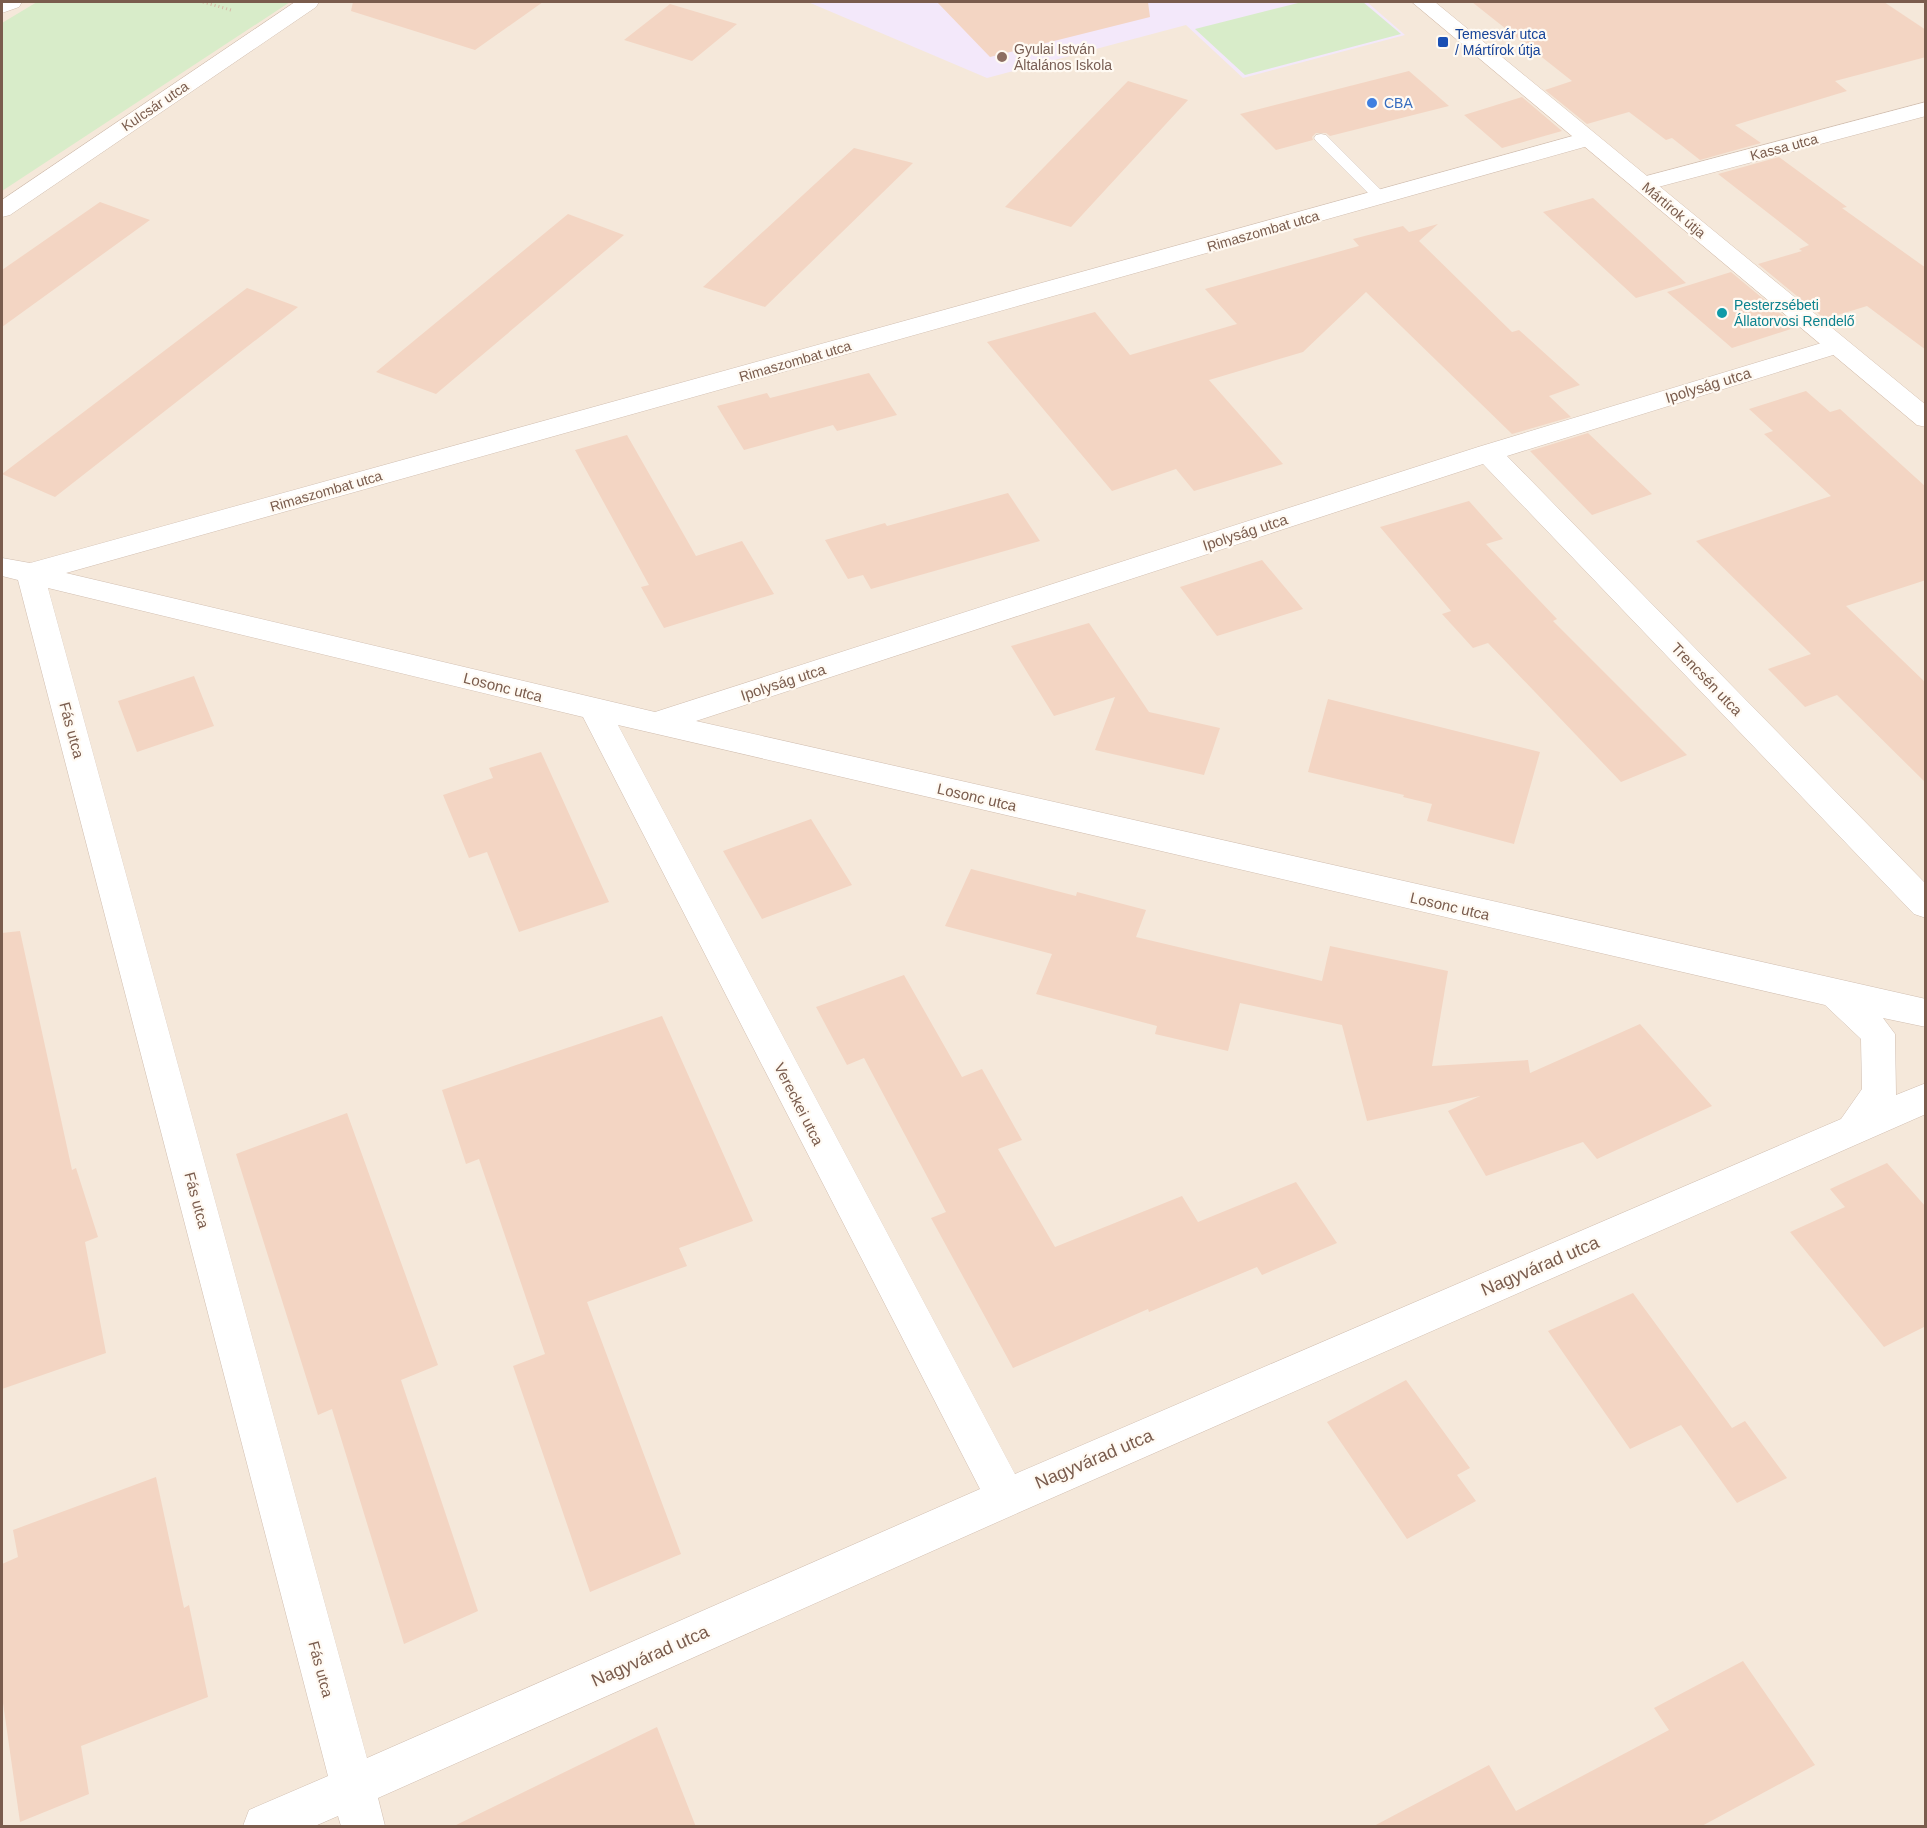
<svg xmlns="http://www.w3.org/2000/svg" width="1927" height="1828" viewBox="0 0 1927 1828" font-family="Arial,sans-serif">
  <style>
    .residential { fill: #f5e8da }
    .education { fill: #f3e8fa }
    .green { fill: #d8ecc9 }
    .building { fill: #f3d5c3 }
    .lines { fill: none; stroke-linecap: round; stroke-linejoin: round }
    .lane-casing { stroke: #d1beb0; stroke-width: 1 }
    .street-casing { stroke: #d1beb0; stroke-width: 1 }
    .secondary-casing { stroke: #d6c0b0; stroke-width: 1 }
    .path { stroke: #d9b8a5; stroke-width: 3; stroke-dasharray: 1 3; stroke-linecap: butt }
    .lane { fill: #fff; fill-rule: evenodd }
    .street { fill: #fff; fill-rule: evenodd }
    .secondary { fill: #fff; fill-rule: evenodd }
    .transit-dot { fill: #1a4fb4; stroke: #fffaf3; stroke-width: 2 }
    .education-dot { fill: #8d6e63; stroke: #fffaf3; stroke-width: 2 }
    .shop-dot { fill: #3f7fe0; stroke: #fffaf3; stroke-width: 2 }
    .culture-dot { fill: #0f9aa8; stroke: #fffaf3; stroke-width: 2 }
    .labels { text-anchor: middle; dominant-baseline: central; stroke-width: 4.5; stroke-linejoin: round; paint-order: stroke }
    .far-transit-label { font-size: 14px; fill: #164399; stroke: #fffaf3; text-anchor: start }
    .far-education-label { font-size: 14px; fill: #785e54; stroke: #fffaf3; text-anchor: start }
    .far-shop-label { font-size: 14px; fill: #366cbe; stroke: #fffaf3; text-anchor: start }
    .far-street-label { font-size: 14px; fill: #7a5c4d; stroke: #fffaf3 }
    .far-culture-label { font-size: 14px; fill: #0d838f; stroke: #fffaf3; text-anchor: start }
    .street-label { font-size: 15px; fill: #7a5c4d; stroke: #fffaf3 }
    .near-street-label { font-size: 18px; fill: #7a5c4d; stroke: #fffaf3 }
  </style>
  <rect width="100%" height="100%" fill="#fdf6ec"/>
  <!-- residential -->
  <path class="residential" d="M2,2H1925V1826H2Z"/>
  <!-- education -->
  <path class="education" d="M808,2H1367L1405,35L1243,78L1186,25L987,78Z"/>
  <!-- green -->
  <path class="green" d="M37,2H290L2,191V23Z
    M1302,2H1363L1401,34L1245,75L1195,29Z"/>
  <!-- building -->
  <path class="building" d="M353,2H543L475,50L351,11Z
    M937,2H1148L1150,17L990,57Z
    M1472,2H1884L1926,30V57L1835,81L1847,91L1735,125L1761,143L1700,160L1672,138L1666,140L1629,112L1587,124L1545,90L1572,81Z
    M670,4L737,24L692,61L624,40Z
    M1409,71L1449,106L1330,136L1326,133H1316L1312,137L1313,140L1276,150L1240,114Z
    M1128,81L1188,100L1071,227L1005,207Z
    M1522,97L1562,131L1502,148L1464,115Z
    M854,148L913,163L765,307L703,287Z
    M1779,157L1847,207L1842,208L1926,268V350L1867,306L1825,319L1758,264L1802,251L1799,249L1809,245L1718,174Z
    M1593,198L1686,283L1636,298L1543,212Z
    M100,202L150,220L2,327V270Z
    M568,214L624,235L436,394L376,372Z
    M1438,224L1419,241L1512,332L1519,330L1580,385L1549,396L1571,417L1512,434L1366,292L1303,352L1209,380L1283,464L1194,491L1176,469L1112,491L987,342L1095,312L1130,355L1237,324L1205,289L1359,246L1353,239L1403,226L1409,232Z
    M1731,272L1797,327L1732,348L1667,292Z
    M247,288L298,307L55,497L2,474Z
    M869,373L897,415L837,431L833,425L744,450L717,406L767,393L770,398Z
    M1806,391L1830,412L1840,409L1926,487V580L1846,606L1926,683V783L1837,695L1805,707L1768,669L1811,654L1696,541L1831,496L1764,434L1773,431L1749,409Z
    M1588,433L1652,494L1592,515L1530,451Z
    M627,435L696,556L742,541L774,594L664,628L641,587L649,585L575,450Z
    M1008,493L1040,541L871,589L863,575L848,579L825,540L885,523L887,526Z
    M1469,501L1503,539L1486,544L1557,619L1553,621L1687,755L1621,782L1488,643L1473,648L1442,614L1451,611L1380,527Z
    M1262,560L1303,609L1217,636L1180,587Z
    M1089,623L1149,712L1220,728L1204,775L1095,750L1115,697L1054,716L1011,646Z
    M194,676L214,726L137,752L118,701Z
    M1328,699L1540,752L1514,844L1427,821L1432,804L1403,797L1404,795L1308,772Z
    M541,752L609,902L519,932L487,852L469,858L443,795L493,778L489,768Z
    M811,819L852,885L762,919L723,851Z
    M971,869L1076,896L1077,892L1146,910L1136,937L1322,981L1330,946L1448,971L1432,1066L1528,1060L1530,1073L1640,1024L1712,1106L1597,1159L1583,1142L1486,1176L1448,1111L1480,1096L1367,1121L1342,1025L1240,1003L1228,1051L1155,1034L1157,1026L1036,994L1052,954L945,926Z
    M20,931L72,1170L76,1168L98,1237L85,1242L106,1353L2,1389V933Z
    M904,975L962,1077L982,1069L1022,1140L998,1149L1055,1247L1182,1196L1198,1222L1296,1182L1337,1243L1262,1275L1257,1267L1149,1312L1148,1309L1013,1368L931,1218L946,1212L864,1058L847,1065L816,1007Z
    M662,1016L753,1221L679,1248L687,1266L587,1302L681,1554L590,1592L513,1366L545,1354L479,1159L466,1164L442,1090Z
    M347,1113L438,1365L401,1380L478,1611L404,1644L332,1409L318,1415L236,1154Z
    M1887,1163L1926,1207V1326L1884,1347L1790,1232L1845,1207L1830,1189Z
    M1633,1293L1732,1428L1745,1421L1787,1478L1737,1503L1681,1425L1630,1449L1548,1331Z
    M1406,1380L1470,1468L1457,1475L1476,1501L1407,1539L1327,1422Z
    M156,1477L184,1608L189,1605L208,1697L81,1746L89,1794L20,1822L2,1696V1564L18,1557L13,1530Z
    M1743,1661L1815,1765L1700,1827H1372L1489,1765L1516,1811L1669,1730L1654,1708Z
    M657,1727L696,1827H452Z"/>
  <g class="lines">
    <!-- lane casing -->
    <g class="lane-casing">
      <path id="lane" d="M1321,134L1326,135L1389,198L1386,201H1376L1316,141L1314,138L1316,135Z"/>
    </g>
    <!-- street casing -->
    <g class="street-casing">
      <path id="street" d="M2,2H22L19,7L2,13Z
        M295,2H319L316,7L10,215L2,217V200Z
        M1926,102V116L1643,191L1635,189L1631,184L1635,179Z
        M1587,132L1595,134L1599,139L1595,144L66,573L655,712L1478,447L1828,341L1837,338L1846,341L1850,346L1846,351L1507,456L1926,884V918L1914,914L1483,464L696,721L1926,999V1027L1883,1018L1895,1034L1896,1095L1926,1083V1114L1020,1512L378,1798L385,1826H341L338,1816L315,1826H243L249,1810L328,1776L18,580L2,576V558L30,563ZM48,588L583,717L980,1489L367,1758ZM618,725L1825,1005L1861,1039L1862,1089L1841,1119L1015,1474Z"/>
    </g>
    <!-- secondary casing -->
    <g class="secondary-casing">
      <path id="secondary" d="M1412,2H1435L1926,405V427L1917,425Z"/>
    </g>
    <!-- path -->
    <path class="path" d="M203,2L231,10"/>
    <!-- lane -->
    <use href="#lane" class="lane"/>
    <!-- street -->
    <use href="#street" class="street"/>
    <!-- secondary -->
    <use href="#secondary" class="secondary"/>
  </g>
  <!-- markers -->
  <rect class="transit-dot" x="1437" y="36" width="12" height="12" rx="3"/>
  <circle class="education-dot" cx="1002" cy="57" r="6"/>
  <circle class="shop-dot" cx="1372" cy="103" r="6"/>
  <circle class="culture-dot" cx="1722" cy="313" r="6"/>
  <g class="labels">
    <!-- far-transit labels -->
    <g class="far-transit-label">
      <text x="1455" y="34">Temesvár utca<tspan x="1455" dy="16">/ Mártírok útja</tspan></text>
    </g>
    <!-- far-education labels -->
    <g class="far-education-label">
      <text x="1014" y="49">Gyulai István<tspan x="1014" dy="16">Általános Iskola</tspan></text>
    </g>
    <!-- far-shop labels -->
    <g class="far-shop-label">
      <text x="1384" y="103">CBA</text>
    </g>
    <!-- far-street labels -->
    <g class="far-street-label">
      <text transform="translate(155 106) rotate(-34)">Kulcsár utca</text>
      <text transform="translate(1784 147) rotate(-15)">Kassa utca</text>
      <text transform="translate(1674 210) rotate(40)">Mártírok útja</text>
      <text transform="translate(1263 231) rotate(-16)">Rimaszombat utca</text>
      <text transform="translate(795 361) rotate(-16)">Rimaszombat utca</text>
      <text transform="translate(326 491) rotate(-16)">Rimaszombat utca</text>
    </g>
    <!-- far-culture labels -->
    <g class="far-culture-label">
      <text x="1734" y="305">Pesterzsébeti<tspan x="1734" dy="16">Állatorvosi Rendelő</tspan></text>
    </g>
    <!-- street labels -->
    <g class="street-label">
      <text transform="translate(1708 385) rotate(-17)">Ipolyság utca</text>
      <text transform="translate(1245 532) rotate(-18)">Ipolyság utca</text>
      <text transform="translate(1707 679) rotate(46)">Trencsén utca</text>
      <text transform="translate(783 682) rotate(-18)">Ipolyság utca</text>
      <text transform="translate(503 687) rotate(14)">Losonc utca</text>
      <text transform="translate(72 730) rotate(75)">Fás utca</text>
      <text transform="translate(977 797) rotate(13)">Losonc utca</text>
      <text transform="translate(1450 906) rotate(13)">Losonc utca</text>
      <text transform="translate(799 1104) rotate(63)">Vereckei utca</text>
      <text transform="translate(197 1200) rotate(75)">Fás utca</text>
      <text transform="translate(321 1669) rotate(75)">Fás utca</text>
    </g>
    <!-- near-street labels -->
    <g class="near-street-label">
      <text transform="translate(1540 1266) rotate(-23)">Nagyvárad utca</text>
      <text transform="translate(1094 1459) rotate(-23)">Nagyvárad utca</text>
      <text transform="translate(650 1656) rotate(-24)">Nagyvárad utca</text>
    </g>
  </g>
  <!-- border -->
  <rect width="1927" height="1828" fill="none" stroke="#7a5c4d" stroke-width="6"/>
</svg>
